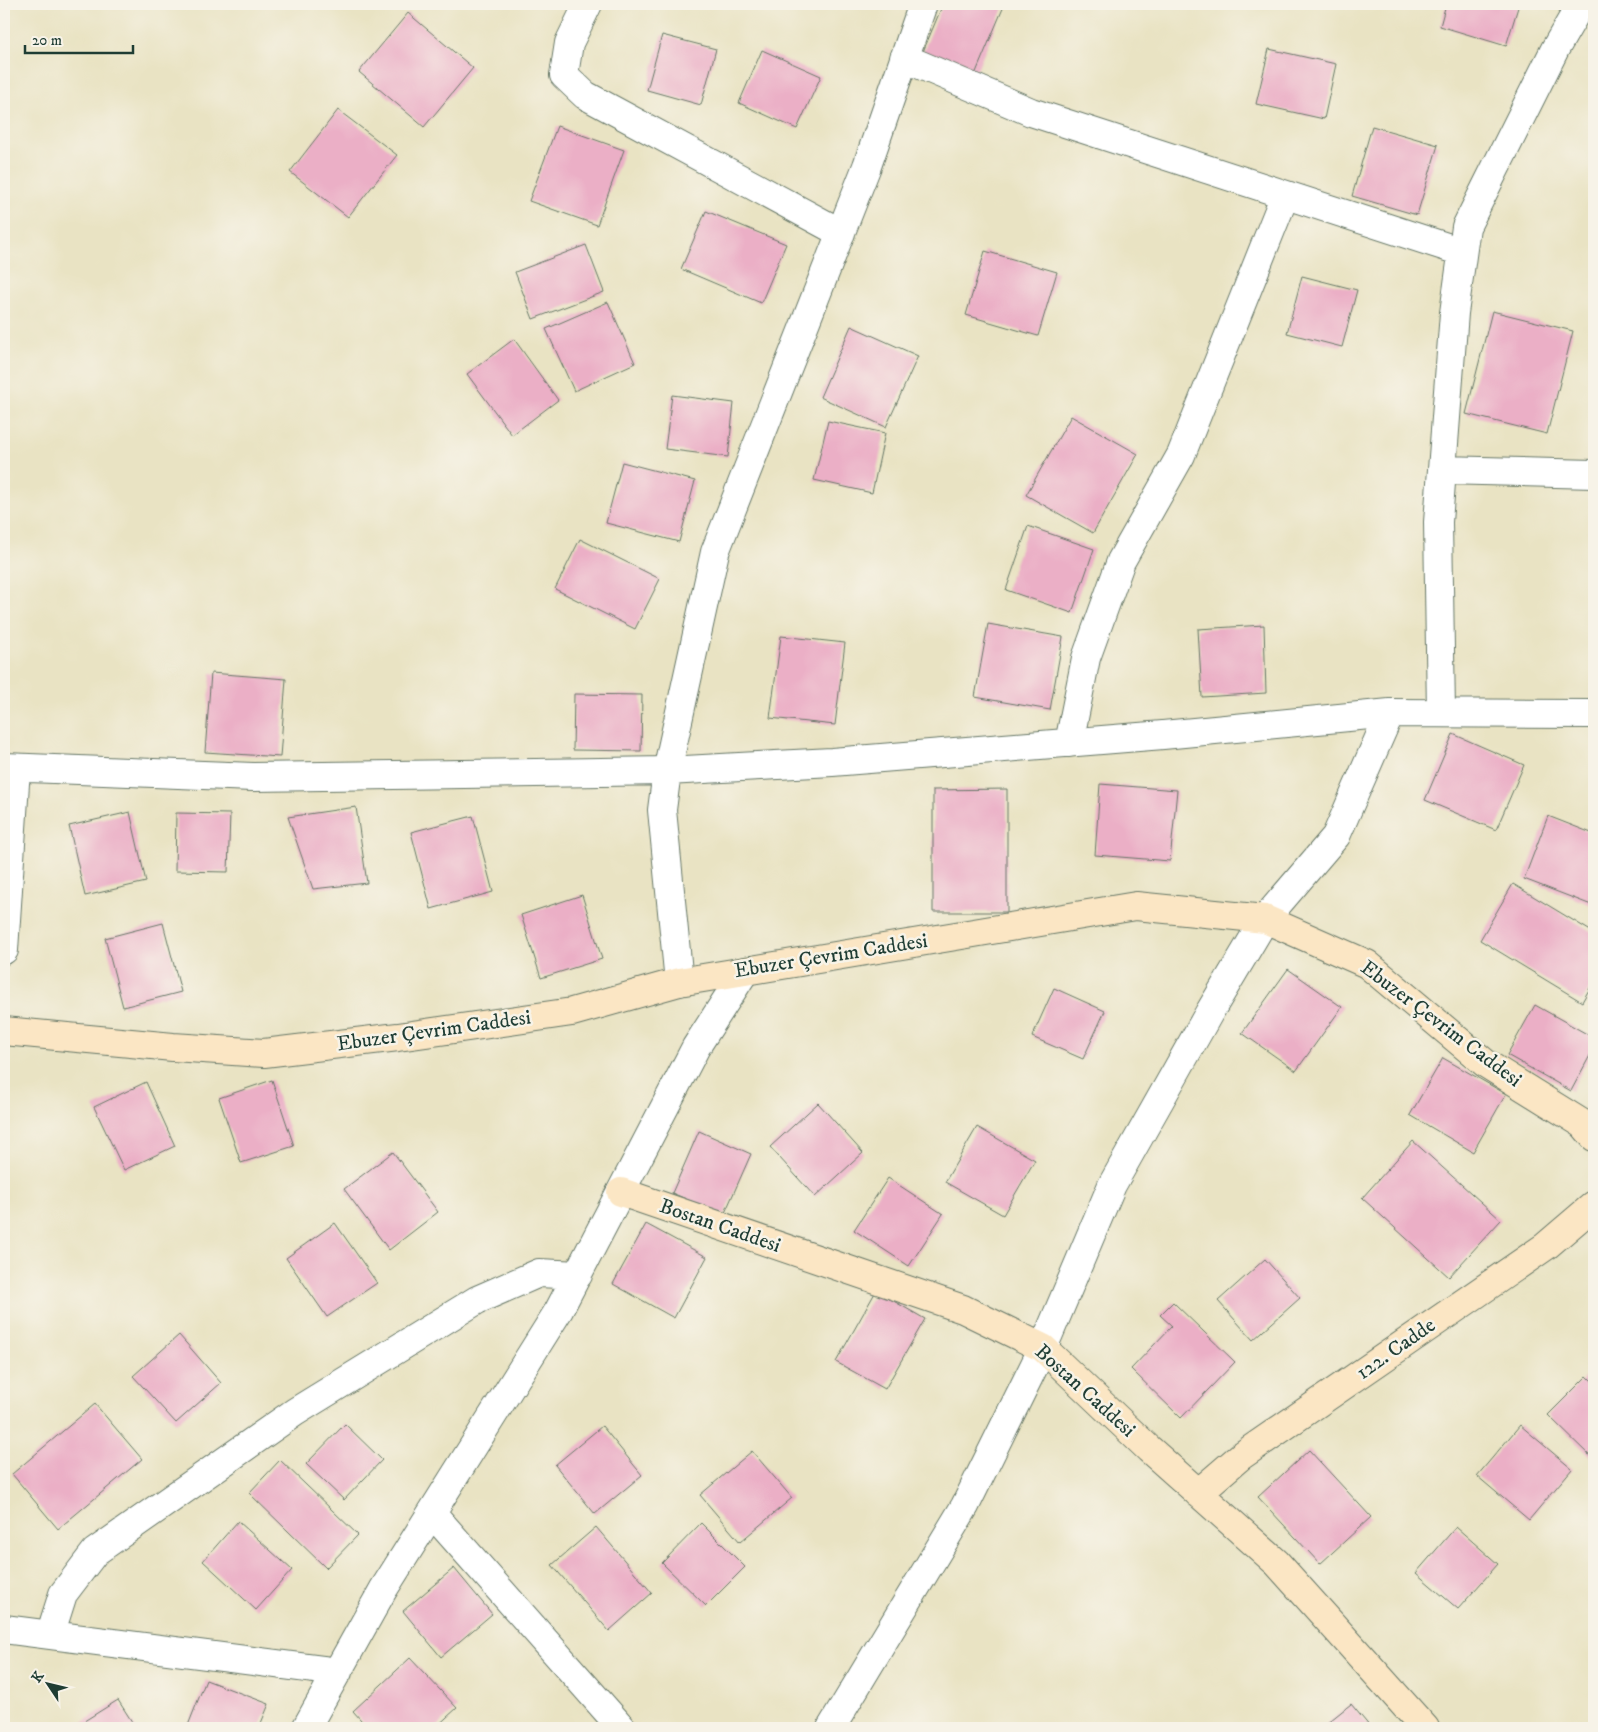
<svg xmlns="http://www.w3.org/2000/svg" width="1598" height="1732" viewBox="0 0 1598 1732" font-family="'IM FELL DW Pica',serif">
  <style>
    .building { fill: #ebafc6 }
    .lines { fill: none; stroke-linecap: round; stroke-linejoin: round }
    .street-casing { stroke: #676; stroke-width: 30 }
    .secondary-casing { stroke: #676; stroke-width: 30 }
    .street { stroke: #fff; stroke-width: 28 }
    .secondary { stroke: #fbe6c4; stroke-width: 28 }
    .labels { text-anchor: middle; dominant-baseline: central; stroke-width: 5; stroke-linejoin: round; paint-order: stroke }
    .street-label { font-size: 21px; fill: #1f3d34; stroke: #f7f3e8 }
  </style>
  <rect width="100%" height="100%" fill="#f7f3e8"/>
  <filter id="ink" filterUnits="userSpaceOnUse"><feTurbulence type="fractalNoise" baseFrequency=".02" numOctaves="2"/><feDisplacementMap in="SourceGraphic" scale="10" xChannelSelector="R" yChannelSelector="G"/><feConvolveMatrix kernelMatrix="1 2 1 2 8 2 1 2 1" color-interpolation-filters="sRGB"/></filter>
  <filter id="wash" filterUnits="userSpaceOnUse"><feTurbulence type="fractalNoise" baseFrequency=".0096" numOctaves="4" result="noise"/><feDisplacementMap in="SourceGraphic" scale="20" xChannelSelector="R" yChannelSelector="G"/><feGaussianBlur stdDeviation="1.12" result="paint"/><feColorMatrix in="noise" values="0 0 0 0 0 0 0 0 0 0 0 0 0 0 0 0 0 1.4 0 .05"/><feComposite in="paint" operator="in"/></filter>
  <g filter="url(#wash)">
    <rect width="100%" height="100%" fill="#e9e3c3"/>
    <g id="blocks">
      <!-- building -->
      <path class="building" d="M943,4H998L1004,6L974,77L922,54Z
        M1446,4H1519L1506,46L1440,26Z
        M408,13L473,68L424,127L359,72Z
        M662,35L716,49L701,105L647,90Z
        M1269,49L1336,64L1324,119L1256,104Z
        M762,50L821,76L797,129L739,103Z
        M338,110L397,155L348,217L290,172Z
        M557,126L624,150L597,225L529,201Z
        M1372,126L1438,145L1417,215L1352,196Z
        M706,211L786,244L761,303L681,269Z
        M586,245L604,292L533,319L515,272Z
        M985,251L1057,272L1038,336L966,315Z
        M1302,276L1357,290L1342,347L1287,333Z
        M608,302L635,363L574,391L546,329Z
        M1492,311L1573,331L1547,434L1466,414Z
        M851,326L918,356L886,427L820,397Z
        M514,339L558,400L512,435L467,374Z
        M672,395L734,403L728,457L665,449Z
        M1071,416L1138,454L1093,533L1026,495Z
        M828,421L885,433L872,493L814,480Z
        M622,462L695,481L679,542L606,523Z
        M1028,526L1094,549L1072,613L1006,590Z
        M580,539L660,579L635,629L555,589Z
        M988,624L1063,637L1050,710L975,697Z
        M1264,625L1266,693L1202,697L1198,629Z
        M781,636L845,643L835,725L770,718Z
        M211,673L286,679L280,757L205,752Z
        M574,694L642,695L641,751L573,750Z
        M1453,734L1524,765L1496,830L1425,800Z
        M1100,784L1177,790L1170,861L1095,855Z
        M1007,789V912H933V790Z
        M356,807L367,883L313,889L288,817Z
        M130,812L146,882L85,896L69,826Z
        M176,813L230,814L228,872L175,871Z
        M473,816L493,892L431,909L411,832Z
        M1548,816L1594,834V906L1524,879Z
        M1513,884L1594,933V981L1582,1002L1480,940Z
        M582,895L602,959L541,978L521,915Z
        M163,923L181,992L123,1007L105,938Z
        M1288,969L1342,1007L1296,1071L1242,1033Z
        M1054,988L1105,1011L1083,1059L1032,1037Z
        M1535,1005L1594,1038V1048L1571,1091L1507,1055Z
        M1443,1058L1506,1094L1473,1152L1410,1115Z
        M272,1080L294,1146L241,1163L219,1098Z
        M146,1082L175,1146L124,1170L94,1107Z
        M818,1103L863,1153L815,1197L770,1147Z
        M977,1127L1035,1160L1003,1215L945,1182Z
        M699,1131L751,1154L724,1215L672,1193Z
        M1413,1141L1501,1220L1449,1277L1362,1198Z
        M393,1152L438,1212L389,1250L344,1189Z
        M888,1178L943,1214L909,1266L854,1230Z
        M335,1223L377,1283L327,1317L286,1258Z
        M646,1224L707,1257L674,1318L613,1284Z
        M1265,1259L1300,1298L1253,1340L1218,1301Z
        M876,1291L925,1319L885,1389L836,1362Z
        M1173,1302L1235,1362L1181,1418L1131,1369L1172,1326L1160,1315Z
        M179,1335L221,1383L176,1423L133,1376Z
        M1587,1376L1594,1383V1460L1548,1415Z
        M95,1404L142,1459L58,1529L12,1474Z
        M345,1424L382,1460L344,1500L306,1464Z
        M1520,1425L1572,1469L1529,1520L1477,1476Z
        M602,1426L642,1475L595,1514L555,1465Z
        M1309,1450L1371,1517L1320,1564L1258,1497Z
        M752,1451L792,1498L740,1542L700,1495Z
        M280,1460L358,1535L326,1568L249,1493Z
        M238,1521L292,1570L256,1610L203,1561Z
        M701,1523L745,1567L706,1606L662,1563Z
        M596,1527L652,1593L609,1631L552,1565Z
        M1456,1527L1498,1564L1458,1609L1416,1573Z
        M454,1568L492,1614L441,1657L403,1611Z
        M410,1658L457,1708L435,1728H368L353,1711Z
        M206,1680L269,1704L259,1728H187Z
        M118,1700L136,1728H73Z
        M1351,1704L1371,1728H1321Z"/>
    </g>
  </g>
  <g filter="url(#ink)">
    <use href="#blocks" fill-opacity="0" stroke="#676" stroke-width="1"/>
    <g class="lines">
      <!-- street casing -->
      <g class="street-casing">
        <path id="street" d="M588,4L569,43L564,75L585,95L841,233
          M904,58L1031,112L1462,252
          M1442,470L1594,474
          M1441,713L1438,522L1454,313L1466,227L1555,49L1581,4
          M1069,743L1086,658L1121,561L1181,455L1285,195
          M4,767L253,777L667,771L832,762L1163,735L1390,713L1594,714
          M4,950L16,768
          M679,982L662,810L667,771L715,552L867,166L923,4
          M432,1513L622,1728
          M4,1629L338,1672
          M50,1635L63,1594L95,1552L295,1412L477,1300L539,1273L578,1275
          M306,1728L383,1590L559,1310L696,1047L745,971
          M831,1728L965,1506L1043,1348L1112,1185L1209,1013L1265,919L1336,836L1390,713"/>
      </g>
      <!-- secondary casing -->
      <g class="secondary-casing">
        <path id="secondary" d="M4,1031L173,1047L264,1053L398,1037L572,1012L679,982L1136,906L1265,919L1367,964L1485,1063L1583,1124L1594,1137
          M621,1192L963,1309L1043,1348L1149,1449L1277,1563L1425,1728
          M1198,1493L1241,1456L1546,1246L1594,1205"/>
      </g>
      <!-- street -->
      <use href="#street" class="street"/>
      <!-- secondary -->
      <use href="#secondary" class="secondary"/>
    </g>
  </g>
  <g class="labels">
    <!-- street labels -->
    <g class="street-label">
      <text transform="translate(831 956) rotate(-9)">Ebuzer Çevrim Caddesi</text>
      <text transform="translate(1441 1024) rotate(37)">Ebuzer Çevrim Caddesi</text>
      <text transform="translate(434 1031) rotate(-8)">Ebuzer Çevrim Caddesi</text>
      <text transform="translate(720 1226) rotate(19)">Bostan Caddesi</text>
      <text transform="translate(1396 1349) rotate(-35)">122. Cadde</text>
      <text transform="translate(1085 1391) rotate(42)">Bostan Caddesi</text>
    </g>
  </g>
  <!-- margin -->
  <rect width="1598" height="1732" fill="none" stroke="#f7f3e8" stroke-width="20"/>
  <!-- north arrow -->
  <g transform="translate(48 1684) rotate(305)" stroke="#f7f3e8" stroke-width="4" paint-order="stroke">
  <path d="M0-4L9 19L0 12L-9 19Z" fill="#1f3d34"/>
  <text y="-8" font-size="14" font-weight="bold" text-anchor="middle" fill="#1f3d34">K</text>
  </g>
  <!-- scale -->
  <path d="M25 45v8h108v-8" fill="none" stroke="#1f3d34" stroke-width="2.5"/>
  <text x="32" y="45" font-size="15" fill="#1f3d34" stroke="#f7f3e8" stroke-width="4" paint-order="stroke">20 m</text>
</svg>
